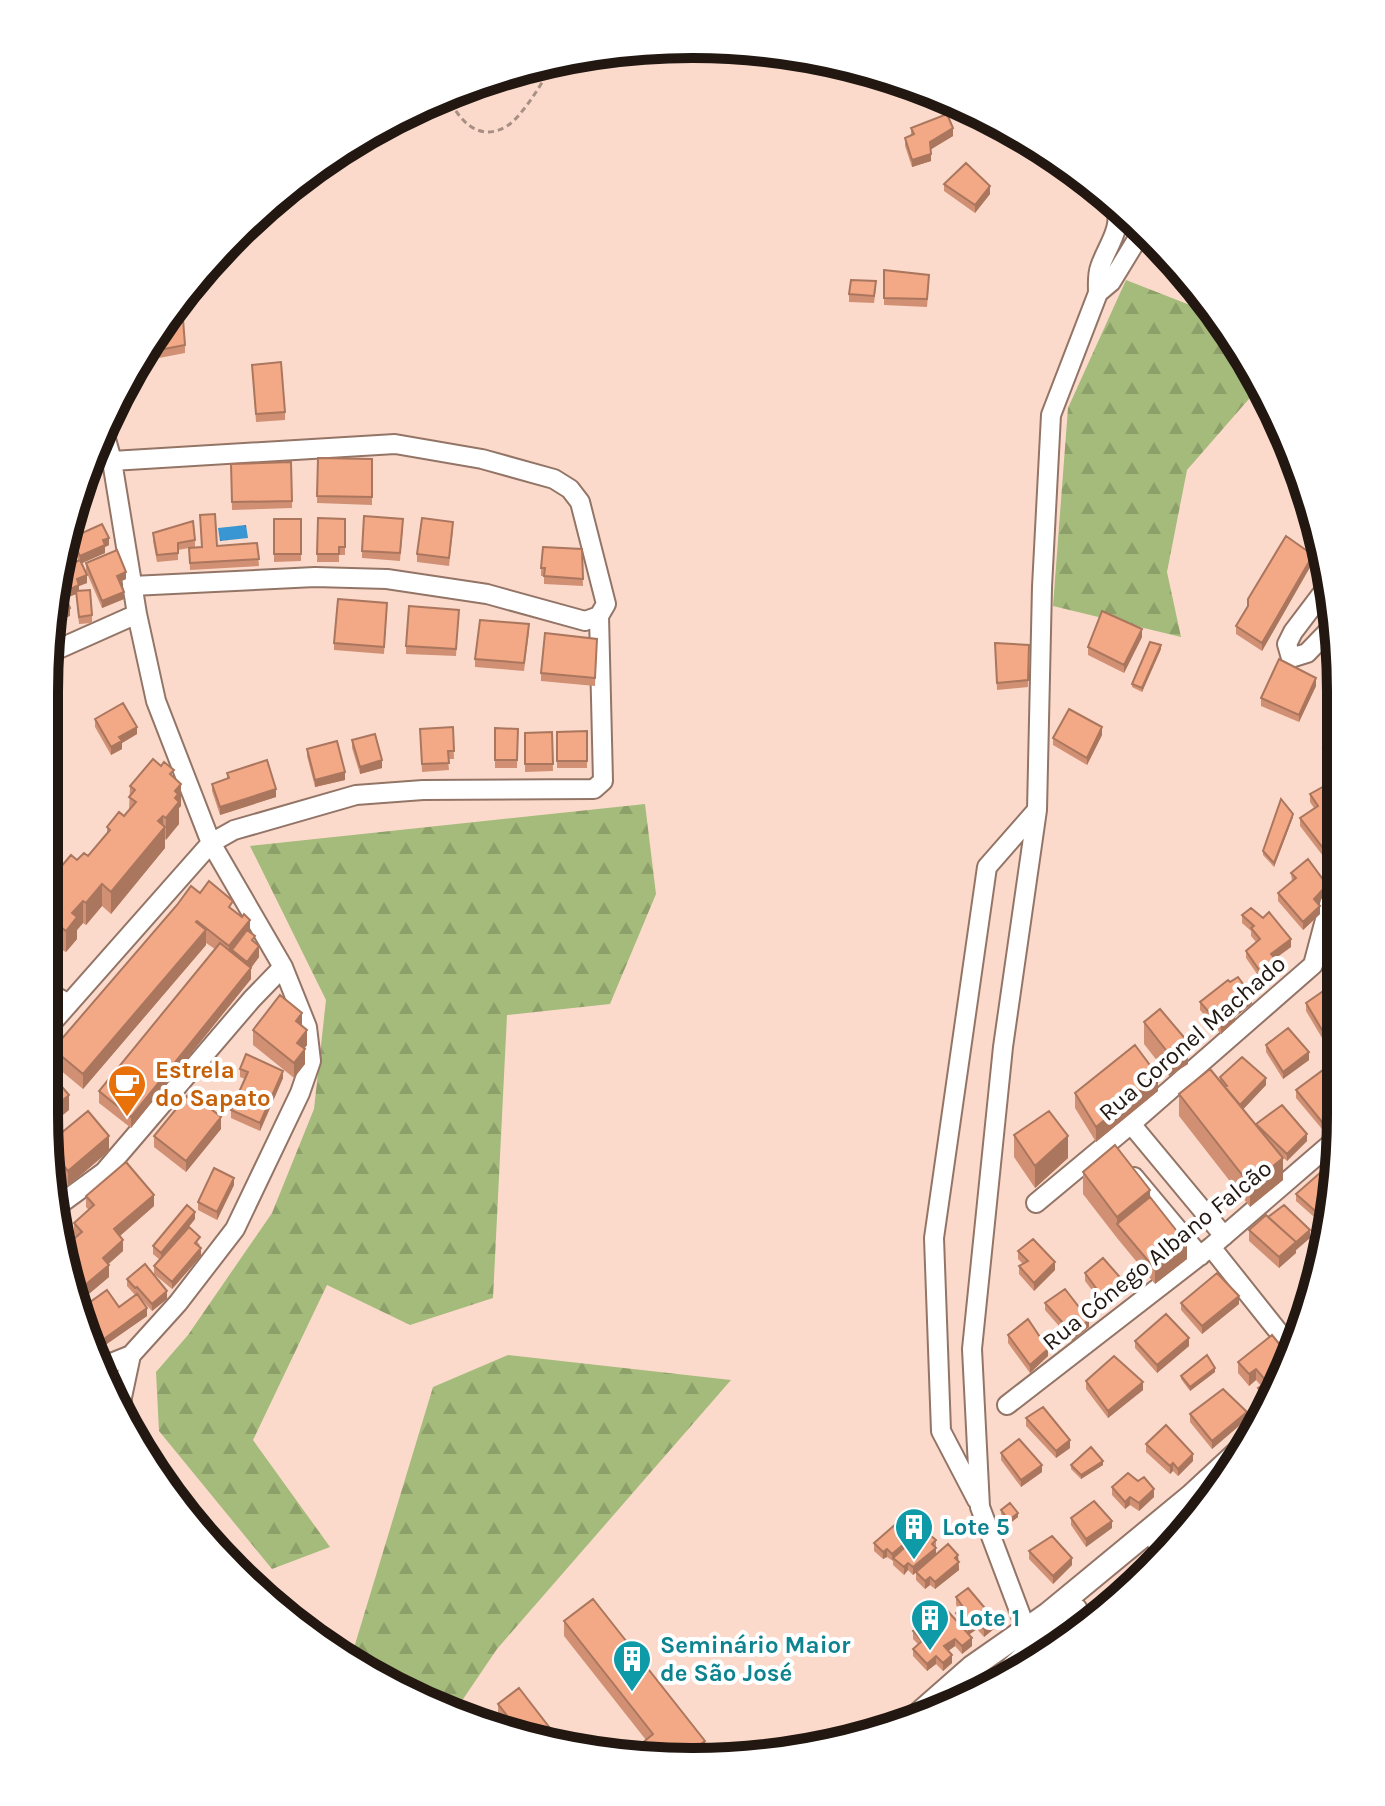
<svg xmlns="http://www.w3.org/2000/svg" width="1385" height="1806" viewBox="0 0 1385 1806" font-family="Karla,sans-serif">
  <style>
    .forest { fill: url(#forest-firs) }
    .water { fill: url(#water-ripples) }
    .lines { fill: none; stroke-linecap: round; stroke-linejoin: round }
    .minor-casing { stroke: #937567; stroke-width: 22 }
    .tertiary-casing { stroke: #937567; stroke-width: 26 }
    .path { stroke: #a88f84; stroke-width: 3; stroke-dasharray: 6 4; stroke-linecap: butt }
    .minor { stroke: #fff; stroke-width: 18 }
    .tertiary { stroke: #fff; stroke-width: 22 }
    .wall { fill: #d19073 }
    .shaded-wall { fill: #aa765e }
    .building { fill: #f3a886; stroke: #aa765e; stroke-width: 2 }
    .labels { text-anchor: middle; dominant-baseline: central; stroke-width: 8; stroke-linejoin: round; paint-order: stroke }
    .street-label { font-size: 24px; fill: #221711; stroke: #fff }
    .food-label { font-size: 24px; font-weight: bold; fill: #c56008; stroke: #fff; text-anchor: start }
    .culture-label { font-size: 24px; font-weight: bold; fill: #0d838f; stroke: #fff; text-anchor: start }
    .rim { fill: none; stroke: #221711; stroke-width: 10 }
  </style>
  <defs>
    <pattern id="forest-firs" width="22" height="20" patternUnits="userSpaceOnUse" patternTransform="scale(2)"><rect width="22" height="20" fill="#a4bb7b"/><path d="M5 1l3.5 6h-7zM16 11l3.5 6h-7z" fill="#8da069"/></pattern>
    <pattern id="water-ripples" width="26" height="14" patternUnits="userSpaceOnUse" patternTransform="scale(2)"><rect width="26" height="14" fill="#3996d3"/><path d="M2 4q2-2 4 0t4 0M15 11q2-2 4 0t4 0" fill="none" stroke="#3079aa"/></pattern>
  </defs>
  <rect width="100%" height="100%" fill="#fcdacb"/>
  <!-- forest -->
  <path class="forest" d="M1126,280L1218,316L1232,333L1260,389L1255,392L1187,470L1167,572L1181,637L1053,606L1068,408Z
    M645,804L656,894L610,1004L507,1015L493,1298L410,1325L327,1285L253,1440L330,1547L272,1569L159,1431L156,1372L188,1335L272,1213L314,1109L326,1000L250,846Z
    M508,1355L731,1380L497,1649L455,1711L369,1675L350,1661L433,1387Z"/>
  <!-- water -->
  <path class="water" d="M246,525L248,538L220,541L218,528Z"/>
  <g class="lines">
    <!-- minor casing -->
    <g class="minor-casing">
      <path id="minor" d="M1098,293C1098,284 1097,275 1100,267C1107,246 1124,227 1115,205
        M112,461L395,444L482,459L554,479L570,489L580,502L606,604L599,616
        M132,586L315,577L387,579L487,594L585,621L599,616
        M1332,594L1321,595L1293,632L1287,644L1291,658L1307,653L1336,623
        M45,655L137,614
        M44,993H49L69,1004
        M44,1032L211,843L234,830L356,795L423,790L594,789L603,781L599,616
        M1131,1124L1224,1236
        M1134,1177L1200,1256
        M1036,1203L1131,1124L1313,965L1335,882
        M56,1207L104,1172L252,999L283,967
        M1211,1247L1293,1350
        M101,1367L131,1355L178,1303L235,1229L300,1093L311,1061L307,1027L283,967L211,843L156,701L137,614L112,461L103,428
        M121,1402L131,1355
        M1007,1405L1211,1247L1335,1140
        M977,1500L941,1431L934,1238L987,867L1037,810
        M1026,1629L980,1507L972,1349L1003,1047L1037,810L1042,587L1051,415L1098,293L1111,282L1144,228"/>
    </g>
    <!-- tertiary casing -->
    <g class="tertiary-casing">
      <path id="tertiary" d="M106,1377C117,1387 121,1399 121,1413
        M121,1413L146,1457
        M1159,1543L1206,1505
        M1000,1679L1076,1610
        M906,1725L972,1667L1048,1614L1191,1496L1246,1445"/>
    </g>
    <!-- path -->
    <path class="path" d="M543,64L551,68
      M447,93C456,118 478,144 507,126C521,118 548,76 553,60"/>
    <!-- minor -->
    <use href="#minor" class="minor"/>
    <!-- tertiary -->
    <use href="#tertiary" class="tertiary"/>
  </g>
  <!-- wall -->
  <path class="wall" d="M911,128L953,136L931,149V161L912,167L905,146V138L911,136Z
    M944,184L990,194L975,213L944,191Z
    M884,270L929,283L927,307L884,305Z
    M876,288L874,303L849,302V294Z
    M159,328L185,345V353L159,358Z
    M252,365L285,412V420L256,422Z
    M318,458L372,459V505L317,503Z
    M231,464L292,501V508L232,510Z
    M318,518L345,519V555H339V562H317Z
    M274,519H301V561L274,562Z
    M403,526L400,561L362,558V551Z
    M453,529L449,566L417,562V554Z
    M153,533L195,540V547L257,543L259,566L190,570L189,548L178,550V560L157,562L153,541Z
    M71,538L109,545L105,547V553L82,563L87,583L79,586V591L92,615V623L79,624L76,594L66,598L70,616L56,584L64,539L72,564L79,561L71,545Z
    M582,549L583,586L544,584V576H541V568Z
    M1313,562L1262,651L1236,634V626Z
    M86,563L126,579L120,582L124,599L102,608L86,571Z
    M387,610L384,654L334,650V643Z
    M459,610L456,656L406,654V646Z
    M529,632L524,671L475,667V659Z
    M1142,637L1124,673L1088,655V647Z
    M597,639L595,686L541,681V673Z
    M995,643L1029,645L1028,687L997,690Z
    M1161,649L1142,692L1132,687V684Z
    M1316,686L1299,722L1261,706V698Z
    M1335,706V731L1327,720V713Z
    M95,719L137,734L122,743V749L111,755L95,727Z
    M453,727L454,759H448L449,770L422,772L420,729Z
    M495,728L518,729L517,768H495Z
    M587,731V768H557V732Z
    M552,732L553,771L525,772V733Z
    M1102,735L1087,765L1053,745V738Z
    M1335,736V767L1323,756V748Z
    M352,740L382,768L360,774L352,748Z
    M307,749L345,780L315,787L307,756Z
    M227,773L276,797L220,815L212,791V784L227,779Z
    M174,777L181,806L179,808V824L165,840V848L111,914L102,906L86,925L83,923L77,930V939L66,952L62,950L51,964L44,959L45,887L52,886L53,884V876L77,860L88,856L107,834V827L124,816L129,810L130,786Z
    M1310,794H1335V844L1323,856L1300,826V818L1314,808L1310,802Z
    M1293,817L1274,867L1263,855V851Z
    M1291,873L1327,893L1317,903L1320,914L1303,930L1278,901V893L1292,882Z
    M200,893L233,910L250,932L259,957L251,968V979L131,1128L99,1103V1091L215,949L206,943V945L83,1089L53,1064V1049Z
    M1242,915L1291,947L1275,959L1280,973L1264,984L1246,958V951L1256,942L1251,936V931L1242,923Z
    M1335,965V989L1327,978V971Z
    M1326,989L1325,1043L1306,1011V1003Z
    M1200,1002L1252,1004L1235,1017V1021L1221,1034L1200,1010Z
    M1144,1022L1188,1064L1169,1076L1144,1044Z
    M253,1030L307,1045L304,1049L305,1064L294,1078L253,1045Z
    M1266,1045L1309,1060L1283,1079L1266,1052Z
    M240,1069L283,1078L260,1131L231,1118V1110L245,1079L240,1077Z
    M1220,1077L1266,1085L1243,1109L1256,1125L1307,1141L1287,1161L1282,1156L1283,1180L1250,1207L1179,1116V1094L1220,1081Z
    M1335,1086L1322,1129L1296,1098V1090Z
    M1158,1091L1096,1142L1075,1108V1093Z
    M221,1129L186,1172L154,1147V1136Z
    M1014,1135L1068,1158L1035,1188L1014,1157Z
    M48,1144L109,1151L68,1186L59,1175L53,1180Z
    M1083,1172L1150,1197L1187,1259L1155,1284L1117,1238L1083,1194Z
    M234,1185L217,1220L198,1210V1202Z
    M1296,1194L1335,1199L1331,1217L1322,1224L1296,1201Z
    M86,1196L154,1206L120,1236L123,1251L108,1264L109,1277L84,1298L65,1276L62,1249L76,1237L74,1234V1223L89,1210L86,1207Z
    M1268,1217L1310,1238L1296,1250V1253L1279,1268L1249,1241V1230Z
    M195,1219L187,1229L200,1245L199,1246L201,1256L172,1289L154,1274V1266L160,1260L153,1254V1246Z
    M1018,1251L1055,1270L1034,1291L1019,1274V1266L1023,1264L1018,1259Z
    M1085,1273L1125,1291L1104,1306L1085,1281Z
    M127,1279L167,1299L152,1311L137,1294L147,1316L101,1348L83,1323L79,1314V1310L119,1307L135,1295L127,1286Z
    M1312,1300L1308,1316L1305,1312V1305Z
    M1045,1303L1089,1327L1072,1341L1045,1310Z
    M1181,1303L1239,1304L1202,1334L1181,1310Z
    M1008,1335L1048,1356L1030,1373L1008,1343Z
    M1135,1341L1189,1346L1157,1373L1135,1348Z
    M1290,1357L1264,1408L1258,1400V1388L1261,1386L1256,1380L1249,1386L1238,1373V1362Z
    M1215,1372L1190,1391L1181,1379V1376Z
    M1086,1381L1143,1390L1108,1418L1086,1389Z
    M1190,1414L1247,1419L1212,1449L1190,1422Z
    M1026,1418L1070,1448L1056,1458L1026,1426Z
    M1146,1444L1193,1461L1178,1476L1173,1471L1170,1474L1146,1452Z
    M1001,1453L1042,1472L1021,1487L1001,1460Z
    M1071,1465H1103L1081,1479L1071,1469Z
    M1112,1487L1154,1497L1139,1511L1130,1505L1125,1509L1112,1495Z
    M1001,1510L1018,1517L1009,1524L1001,1514Z
    M1071,1518L1112,1528L1086,1547L1071,1525Z
    M917,1537L936,1540V1555H958L959,1570L935,1589L930,1585L925,1589L916,1580V1572L924,1565L913,1575L908,1570L904,1575L893,1565V1561L887,1557L883,1559L874,1551V1543Z
    M1029,1551L1072,1565L1053,1584L1029,1559Z
    M956,1597L995,1628L984,1637L977,1629L969,1635L972,1646L962,1654L955,1646L948,1651L952,1663L943,1671L936,1664L927,1671L913,1656V1649L918,1644L913,1639V1631L933,1632L938,1628L934,1623V1616L956,1620V1613L960,1610L956,1605Z
    M564,1621L705,1756L697,1761L693,1762L646,1740L564,1636Z
    M498,1704L525,1740L508,1733L498,1719Z"/>
  <!-- shaded-wall -->
  <path class="shaded-wall" d="M953,128V136L930,150V142Z
    M931,154V161L912,167V160Z
    M990,186V194L975,213V205Z
    M109,538V545L105,547V553L80,564V556L103,540Z
    M1313,555V562L1262,651V643Z
    M72,557V565L59,571L60,563Z
    M126,572V579L117,583V576Z
    M87,575V583L79,586V593L63,599V592L77,579Z
    M124,592V599L102,608V601Z
    M70,608V616L50,624L51,616Z
    M1142,629V637L1124,673V665Z
    M1161,645V649L1142,692V688Z
    M1316,678V686L1299,722V715Z
    M137,727V734L122,743V749L111,755V747L119,737Z
    M1102,727V735L1087,765V758Z
    M382,760V768L360,774V767Z
    M345,772V780L315,787V780Z
    M181,784V806L179,808V824L166,840V818L175,791Z
    M276,789V797L220,815V807Z
    M1293,814V817L1274,867V863Z
    M163,816V830L165,827V848L111,914V892Z
    M1335,837V844L1323,856V848Z
    M102,884V906L86,925V903Z
    M1327,885V893L1314,907V899Z
    M83,901V923L77,930V939L66,952V931L72,913Z
    M1320,906V914L1303,930V922Z
    M250,920V935L232,950V958L229,961V946Z
    M62,928V950L51,964V942Z
    M206,930V945L83,1089V1074Z
    M1291,939V947L1271,961V954Z
    M259,946V957L247,973V962Z
    M1280,965V973L1264,984V977Z
    M251,968V979L131,1128V1117Z
    M1252,996V1004L1235,1017V1021L1221,1034V1026L1233,1011Z
    M302,1013V1028L296,1021Z
    M1335,1026V1034L1325,1043V1035Z
    M307,1030V1045L297,1058V1043Z
    M1188,1042V1064L1169,1076V1054Z
    M305,1049V1064L294,1078V1063Z
    M1309,1052V1060L1283,1079V1072Z
    M283,1071V1078L260,1131V1123Z
    M1158,1076V1091L1096,1142V1127Z
    M1266,1078V1085L1237,1116V1108Z
    M69,1095V1110L46,1129L44,1116Z
    M1335,1110V1118L1322,1129V1122Z
    M221,1117V1129L186,1172V1161Z
    M1307,1134V1141L1287,1161V1154Z
    M109,1136V1151L68,1186V1171Z
    M1068,1136V1158L1035,1188V1166Z
    M1283,1158V1180L1250,1207V1185Z
    M59,1160V1175L53,1180L51,1167Z
    M234,1178V1185L217,1220V1212Z
    M1150,1190V1212L1117,1224V1217Z
    M154,1195V1206L114,1241V1229Z
    M1333,1208L1331,1217L1322,1224V1217Z
    M195,1212V1219L161,1261V1253Z
    M1310,1230V1238L1296,1250V1253L1279,1268V1257L1296,1242Z
    M123,1240V1251L103,1269V1258Z
    M1187,1244V1259L1155,1284V1269Z
    M201,1248V1256L172,1289V1282Z
    M1055,1262V1270L1034,1291V1283Z
    M109,1265V1277L84,1298V1286Z
    M1125,1283V1291L1104,1306V1299Z
    M167,1291V1299L152,1311V1304Z
    M1239,1296V1304L1202,1334V1326Z
    M147,1308V1316L101,1348V1341Z
    M1089,1320V1327L1072,1341V1333Z
    M1189,1338V1346L1157,1373V1365Z
    M1048,1349V1356L1030,1373V1365Z
    M1215,1368V1372L1190,1391V1387Z
    M1256,1369V1380L1249,1386V1374Z
    M1143,1382V1390L1108,1418V1411Z
    M1273,1390L1265,1407V1397Z
    M1247,1412V1419L1212,1449V1441Z
    M1070,1440V1448L1056,1458V1451Z
    M1193,1454V1461L1178,1476V1469Z
    M1103,1461V1465L1081,1479V1475Z
    M1173,1463V1471L1170,1474V1466Z
    M1042,1465V1472L1021,1487V1480Z
    M1154,1489V1497L1139,1511V1503Z
    M1130,1497V1505L1125,1509V1502Z
    M1018,1513V1517L1009,1524V1520Z
    M1112,1521V1528L1086,1547V1539Z
    M917,1533V1541L893,1558L892,1561V1554Z
    M936,1548V1556L913,1575V1567Z
    M887,1549V1557L883,1559V1552Z
    M958,1555L959,1570L935,1589V1582Z
    M1072,1558V1565L1053,1584V1576Z
    M908,1563V1570L904,1575V1567Z
    M930,1577V1585L925,1589V1581Z
    M995,1620V1628L984,1637V1629Z
    M977,1621V1629L968,1635V1627Z
    M972,1638V1646L962,1654V1646Z
    M955,1639V1646L944,1654V1646Z
    M952,1655V1663L943,1671V1663Z
    M936,1656V1664L927,1671V1664Z
    M705,1741V1756L697,1761L679,1760Z"/>
  <!-- building -->
  <path class="building" d="M947,114L953,128L930,142L931,154L912,160L905,138L914,134L911,128Z
    M966,163L990,186L975,205L944,184Z
    M884,270L929,275L927,299L884,298Z
    M851,280L876,281L874,296L849,294Z
    M183,319L185,345L159,350V328L162,323Z
    M281,362L285,412L256,414L252,365Z
    M318,458L372,459V497L317,496Z
    M291,462L292,501L232,502L231,464Z
    M215,514L217,546L257,543L259,559L190,563L189,548L202,547L200,515Z
    M364,516L403,519L400,553L362,551Z
    M318,518L345,519V547H339V554H317Z
    M422,518L453,522L449,558L417,554Z
    M274,519H301V554H274Z
    M193,521L195,540L178,543V553L157,555L153,533Z
    M102,524L109,538L103,540L105,545L80,556L71,538Z
    M1286,536L1313,555L1262,643L1236,626L1248,606V599Z
    M64,539L72,557L60,563Z
    M543,547L582,549L583,579L544,576L545,568H541Z
    M117,550L126,572L117,576L124,592L102,601L86,563Z
    M80,560L87,575L77,579L79,585L63,592L70,608L51,616L56,586L60,585L57,578L59,569Z
    M90,590L92,615L79,617L76,591Z
    M338,599L387,603L384,647L334,643Z
    M409,606L459,610L456,649L406,646Z
    M1102,611L1142,629L1124,665L1088,647Z
    M480,620L529,624L524,663L475,659Z
    M545,633L597,639L595,678L541,673Z
    M1150,642L1161,645L1142,688L1132,684Z
    M995,643L1029,645L1028,680L997,683Z
    M1279,659L1316,678L1299,715L1261,698Z
    M123,703L137,727L119,737L122,741L111,747L95,719Z
    M1335,706V723L1327,713Z
    M1069,709L1102,727L1087,758L1053,738Z
    M453,727L454,751H448L449,763L422,764L420,729Z
    M495,728L518,729L517,760H495Z
    M587,731V761H557V732Z
    M552,732L553,764H525V733Z
    M375,734L382,760L360,767L352,740Z
    M1335,736V760L1323,748Z
    M337,741L345,772L315,780L307,749Z
    M153,759L161,766L164,762L174,770L170,774L181,784L175,791L178,794L175,798L179,802L166,818L163,816L158,821L165,827L111,892L102,884L86,903L83,901L72,913L77,917L66,931L62,928L51,942L45,937V887L48,883L52,886L57,879L53,876L71,855L77,860L84,853L88,856L110,830L107,827L119,812L124,816L136,802L129,797L135,790L130,786Z
    M267,760L276,789L220,807L212,784L229,778L227,773Z
    M1328,784L1335,794V823L1332,826L1335,831V837L1323,848L1300,818L1318,806L1310,794Z
    M1281,799L1293,814L1274,863L1263,851Z
    M1308,859L1327,885L1314,899L1320,906L1303,922L1278,893L1296,878L1291,873Z
    M209,881L233,901L229,907L242,917L244,914L250,920L229,946L197,921L196,922L206,930L83,1074L53,1049L177,905L191,886L200,893Z
    M1251,908L1263,918L1269,912L1291,939L1271,954L1280,965L1264,977L1246,951L1260,939L1251,928L1254,926L1242,915Z
    M247,930L255,936L252,940L259,946L247,962L232,950Z
    M220,943L251,968L131,1117L99,1091Z
    M1335,965V982L1327,971Z
    M1238,977L1252,996L1233,1011L1235,1014L1221,1026L1200,1002L1228,980L1230,982Z
    M1326,989L1335,1001V1026L1325,1035L1306,1003Z
    M280,995L302,1013L296,1021L307,1030L297,1043L305,1049L294,1063L253,1030Z
    M1160,1009L1188,1042L1169,1054L1144,1022Z
    M1288,1028L1309,1052L1283,1072L1266,1045Z
    M1135,1045L1158,1076L1096,1127L1075,1093Z
    M246,1054L283,1071L260,1123L231,1110L248,1072L240,1069Z
    M1242,1057L1266,1078L1240,1105L1225,1087L1227,1086L1220,1077Z
    M44,1066L69,1095L44,1116Z
    M1210,1069L1283,1158L1250,1185L1179,1094Z
    M1323,1070L1335,1086V1110L1322,1122L1296,1090Z
    M190,1092L221,1117L186,1161L154,1136Z
    M1282,1105L1307,1134L1287,1154L1256,1124Z
    M88,1111L109,1136L68,1171L59,1160L51,1167L48,1144Z
    M1049,1111L1068,1136L1035,1166L1014,1135Z
    M1115,1145L1150,1190L1117,1217L1083,1172Z
    M126,1162L154,1195L114,1229L123,1240L103,1258L109,1265L84,1286L64,1262L62,1249L82,1232L74,1223L94,1205L86,1196Z
    M1329,1165L1335,1170V1199L1333,1208L1322,1217L1296,1194Z
    M214,1168L234,1178L217,1212L198,1202Z
    M1150,1197L1187,1244L1155,1269L1117,1224Z
    M187,1205L195,1212L161,1253L153,1246Z
    M1284,1205L1310,1230L1294,1244L1296,1242L1268,1217Z
    M1266,1215L1296,1242L1279,1257L1249,1230Z
    M189,1227L200,1237L195,1243L201,1248L172,1282L154,1266Z
    M1033,1239L1055,1262L1034,1283L1019,1266L1028,1261L1018,1251Z
    M1103,1258L1125,1283L1104,1299L1085,1273Z
    M145,1264L167,1291L152,1304L137,1287L135,1288L127,1279Z
    M1217,1273L1239,1296L1202,1326L1181,1303Z
    M1065,1289L1089,1320L1072,1333L1045,1303Z
    M107,1290L119,1307L137,1294L147,1308L101,1341L79,1310Z
    M1312,1300L1309,1310L1305,1305Z
    M1166,1314L1189,1338L1157,1365L1135,1341Z
    M1028,1319L1048,1349L1030,1365L1008,1335Z
    M1272,1335L1290,1357L1273,1390L1265,1397L1258,1388L1267,1382L1256,1369L1249,1374L1238,1362Z
    M1207,1355L1215,1368L1190,1387L1181,1376Z
    M1114,1356L1143,1382L1108,1411L1086,1381Z
    M1223,1389L1247,1412L1212,1441L1190,1414Z
    M1043,1407L1070,1440L1056,1451L1026,1418Z
    M1166,1425L1193,1454L1178,1469L1173,1463L1170,1466L1146,1444Z
    M1019,1439L1042,1465L1021,1480L1001,1453Z
    M1091,1447L1103,1461L1081,1475L1071,1465Z
    M1128,1473L1138,1481L1144,1477L1154,1489L1139,1503L1130,1497L1125,1502L1112,1487Z
    M1094,1501L1112,1521L1086,1539L1071,1518Z
    M1010,1503L1018,1513L1009,1520L1001,1510Z
    M905,1516L915,1525L911,1528L917,1533L892,1554L887,1549L883,1552L874,1543Z
    M924,1530L936,1540L932,1544L936,1548L913,1567L908,1563L904,1567L893,1558Z
    M1052,1536L1072,1558L1053,1576L1029,1551Z
    M948,1544L958,1555L955,1558L959,1562L935,1582L930,1577L925,1581L916,1572Z
    M968,1588L995,1620L984,1629L977,1621L968,1627L956,1613L963,1607L956,1597Z
    M593,1599L705,1741L679,1760L629,1754L653,1734L564,1621Z
    M944,1607L972,1638L962,1646L955,1639L944,1646L952,1655L943,1663L936,1656L927,1664L913,1649L922,1641L913,1631L925,1622L933,1632L941,1625L934,1616Z
    M519,1688L563,1745L526,1740L498,1704Z"/>
  <!-- icons -->
  <defs>
    <g id="cafe-pin" transform="scale(2)"><path d="M0 17L-7.5 6A9.5 9.5 0 1 1 7.5 6Z" fill="#e8710a" stroke="#fff"/><path d="M-5.5-4.5H6V0H3Q3 3.5 0 3.5H-2.5Q-5.5 3.5-5.5 0ZM3-3.2v2h1.7v-2ZM-6 4.5H4V6H-6Z" fill="#fff"/></g>
    <g id="building-pin" transform="scale(2)"><path d="M0 17L-7.5 6A9.5 9.5 0 1 1 7.5 6Z" fill="#0f9aa8" stroke="#fff"/><path d="M-4-6H4V6H1V3H-1V6H-4ZM-2.5-4.3h1.7v1.8h-1.7ZM.8-4.3h1.7v1.8H.8ZM-2.5-1h1.7V.8h-1.7ZM.8-1h1.7V.8H.8Z" fill="#fff"/></g>
  </defs>
  <g fill-rule="evenodd">
    <use href="#cafe-pin" x="127" y="1084"/>
    <use href="#building-pin" x="914" y="1527"/>
    <use href="#building-pin" x="930" y="1618"/>
    <use href="#building-pin" x="632" y="1659"/>
  </g>
  <g class="labels">
    <!-- street labels -->
    <g class="street-label">
      <text transform="translate(1192 1038) rotate(-41)">Rua Coronel Machado</text>
      <text transform="translate(1157 1255) rotate(-39)">Rua Cónego Albano Falcão</text>
    </g>
    <!-- food labels -->
    <g class="food-label">
      <text x="155" y="1070">Estrela<tspan x="155" dy="28">do Sapato</tspan></text>
    </g>
    <!-- culture labels -->
    <g class="culture-label">
      <text x="942" y="1527">Lote 5</text>
      <text x="958" y="1618">Lote 1</text>
      <text x="660" y="1645">Seminário Maior<tspan x="660" dy="28">de São José</tspan></text>
    </g>
  </g>
  <!-- crop -->
  <path d="M0 0H1385V1806H0ZM692 58H693A634 634 0 0 1 1327 692V1114A634 634 0 0 1 693 1748H692A634 634 0 0 1 58 1114V692A634 634 0 0 1 692 58Z" fill="#fff" fill-rule="evenodd"/>
  <path class="rim" d="M692 58H693A634 634 0 0 1 1327 692V1114A634 634 0 0 1 693 1748H692A634 634 0 0 1 58 1114V692A634 634 0 0 1 692 58Z"/>
</svg>
